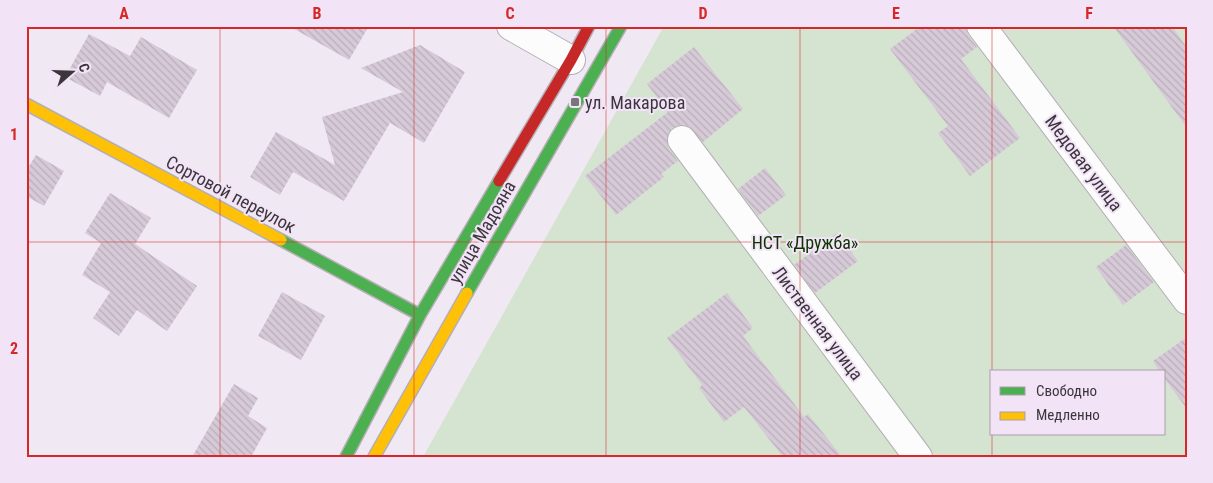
<svg xmlns="http://www.w3.org/2000/svg" width="1213" height="483" viewBox="0 0 1213 483" font-family="'Roboto Condensed',sans-serif">
  <style>
    .garden { fill: #d4e4d0; fill-rule: evenodd }
    .building { fill: url(#building-back-hatch) }
    .lines { fill: none; stroke-linecap: round; stroke-linejoin: round }
    .street-casing { stroke: #b4aeb5; stroke-width: 30 }
    .fast-casing { stroke: #b4aeb5; stroke-width: 14 }
    .slow-casing { stroke: #b4aeb5; stroke-width: 14 }
    .jam-casing { stroke: #b4aeb5; stroke-width: 14 }
    .street { stroke: #fdfcfd; stroke-width: 28 }
    .fast { stroke: #4caf50; stroke-width: 11 }
    .slow { stroke: #ffc107; stroke-width: 11 }
    .jam { stroke: #c62828; stroke-width: 11 }
    .grid { fill: none; stroke: #d62828; stroke-width: 1; stroke-opacity: 0.55 }
    .poi-dot { fill: #7a747c; stroke: #f2e4f6; stroke-width: 2 }
    .labels { text-anchor: middle; dominant-baseline: central; stroke-width: 4; stroke-linejoin: round; paint-order: stroke }
    .poi-label { font-size: 18px; fill: #3b353c; stroke: #f2e4f6; text-anchor: start }
    .street-label { font-size: 18px; fill: #3b353c; stroke: #f2e4f6 }
    .park-label { font-size: 18px; fill: #0c3502; stroke: #f2e4f6 }
    .neatline { fill: none; stroke: #d62828; stroke-width: 2 }
    .grid-label { font-size: 16px; text-anchor: middle; font-weight: bold; fill: #d62828 }
  </style>
  <defs>
    <pattern id="building-back-hatch" width="6" height="6" patternUnits="userSpaceOnUse" patternTransform="scale(1.25)"><rect width="6" height="6" fill="#d7cad8"/><path d="M-1 5l2 2M0 0l6 6M5-1l2 2" fill="none" stroke="#b9aeba"/></pattern>
  </defs>
  <rect width="100%" height="100%" fill="#f0e8f2"/>
  <!-- garden -->
  <path class="garden" d="M664,26H1187V457H423ZM992,372H1164V434H992Z"/>
  <!-- building -->
  <path class="building" d="M289,26H369L349,60Z
    M921,26H966L968,35L977,47L961,59L1020,138L970,176L938,133L948,126L890,49Z
    M1113,26H1172L1187,48V128Z
    M89,34L130,56L141,37L197,70L169,118L107,82L100,96L65,77Z
    M420,45L465,72L424,143L390,123L344,201L293,172L280,195L250,177L276,132L335,165L322,117L403,92L361,68Z
    M694,47L743,109L703,142L689,126L680,125L672,128L668,134L667,142L669,149L678,161L661,174L664,177L616,215L585,176L668,112L647,84Z
    M36,155L64,171L44,206L26,196V171Z
    M765,168L786,195L758,216L738,189Z
    M110,193L151,218L135,244L197,286L167,331L137,310L119,336L93,318L110,292L82,275L101,243L85,233Z
    M837,233L858,261L815,293L794,265Z
    M1126,245L1154,282L1123,305L1096,267Z
    M282,292L325,316L301,360L258,336Z
    M727,293L753,328L743,336L804,417L808,414L842,457H783L744,407L724,422L699,388L702,385L667,338Z
    M1187,337V409L1164,378V372H1160L1153,361Z
    M234,384L258,398L248,416L267,428L251,457H192Z"/>
  <g class="lines">
    <!-- street casing -->
    <g class="street-casing">
      <path id="street" d="M511,26L571,60
        M981,26L1187,300
        M682,140L918,457"/>
    </g>
    <!-- fast casing -->
    <g class="fast-casing">
      <path id="fast" d="M281,240L420,315
        M467,293L621,26
        M346,457L420,315L499,181"/>
    </g>
    <!-- slow casing -->
    <g class="slow-casing">
      <path id="slow" d="M26,104L281,240
        M374,457L467,293"/>
    </g>
    <!-- jam casing -->
    <g class="jam-casing">
      <path id="jam" d="M499,181L571,60L589,26"/>
    </g>
    <!-- street -->
    <use href="#street" class="street"/>
    <!-- fast -->
    <use href="#fast" class="fast"/>
    <!-- slow -->
    <use href="#slow" class="slow"/>
    <!-- jam -->
    <use href="#jam" class="jam"/>
  </g>
  <!-- grid -->
  <path class="grid" d="M220,26V457M414,26V457M606,26V457M800,26V457M992,26V372M26,242H1187M992,434V457"/>
  <!-- markers -->
  <rect class="poi-dot" x="570" y="97" width="10" height="10" rx="2.5"/>
  <g class="labels">
    <!-- poi labels -->
    <g class="poi-label">
      <text x="585" y="102">ул. Макарова</text>
    </g>
    <!-- street labels -->
    <g class="street-label">
      <text transform="translate(1084 163) rotate(53)">Медовая улица</text>
      <text transform="translate(231 194) rotate(28)">Сортовой переулок</text>
      <text transform="translate(482 232) rotate(-60)">улица Мадояна</text>
      <text transform="translate(818 323) rotate(53)">Лиственная улица</text>
    </g>
    <!-- park labels -->
    <g class="park-label">
      <text x="805" y="242">НСТ «Дружба»</text>
    </g>
  </g>
  <!-- border -->
  <rect width="1213" height="483" fill="none" stroke="#f2e4f6" stroke-width="55"/>
  <!-- legend -->
  <rect x="990" y="370" width="175" height="65" fill="#f2e4f6" stroke="#a99eac"/>
  <rect x="1000" y="387" width="25" height="8" fill="#4caf50" stroke="#a99eac"/>
  <text x="1036" y="396" font-size="15" fill="#3b353c">Свободно</text>
  <rect x="1000" y="412" width="25" height="8" fill="#ffc107" stroke="#a99eac"/>
  <text x="1036" y="420" font-size="15" fill="#3b353c">Медленно</text>
  <!-- north arrow -->
  <g transform="translate(72 72) rotate(70)" stroke="#f2e4f6" stroke-width="4" paint-order="stroke">
  <path d="M0-4L9 19L0 12L-9 19Z" fill="#3b353c"/>
  <text y="-8" font-size="14" font-weight="bold" text-anchor="middle" fill="#3b353c">С</text>
  </g>
  <rect x="28" y="28" width="1158" height="428" class="neatline"/>
  <g class="grid-label">
    <text x="124" y="19">A</text>
    <text x="317" y="19">B</text>
    <text x="510" y="19">C</text>
    <text x="703" y="19">D</text>
    <text x="896" y="19">E</text>
    <text x="1089" y="19">F</text>
    <text x="14" y="140">1</text>
    <text x="14" y="354">2</text>
  </g>
</svg>
